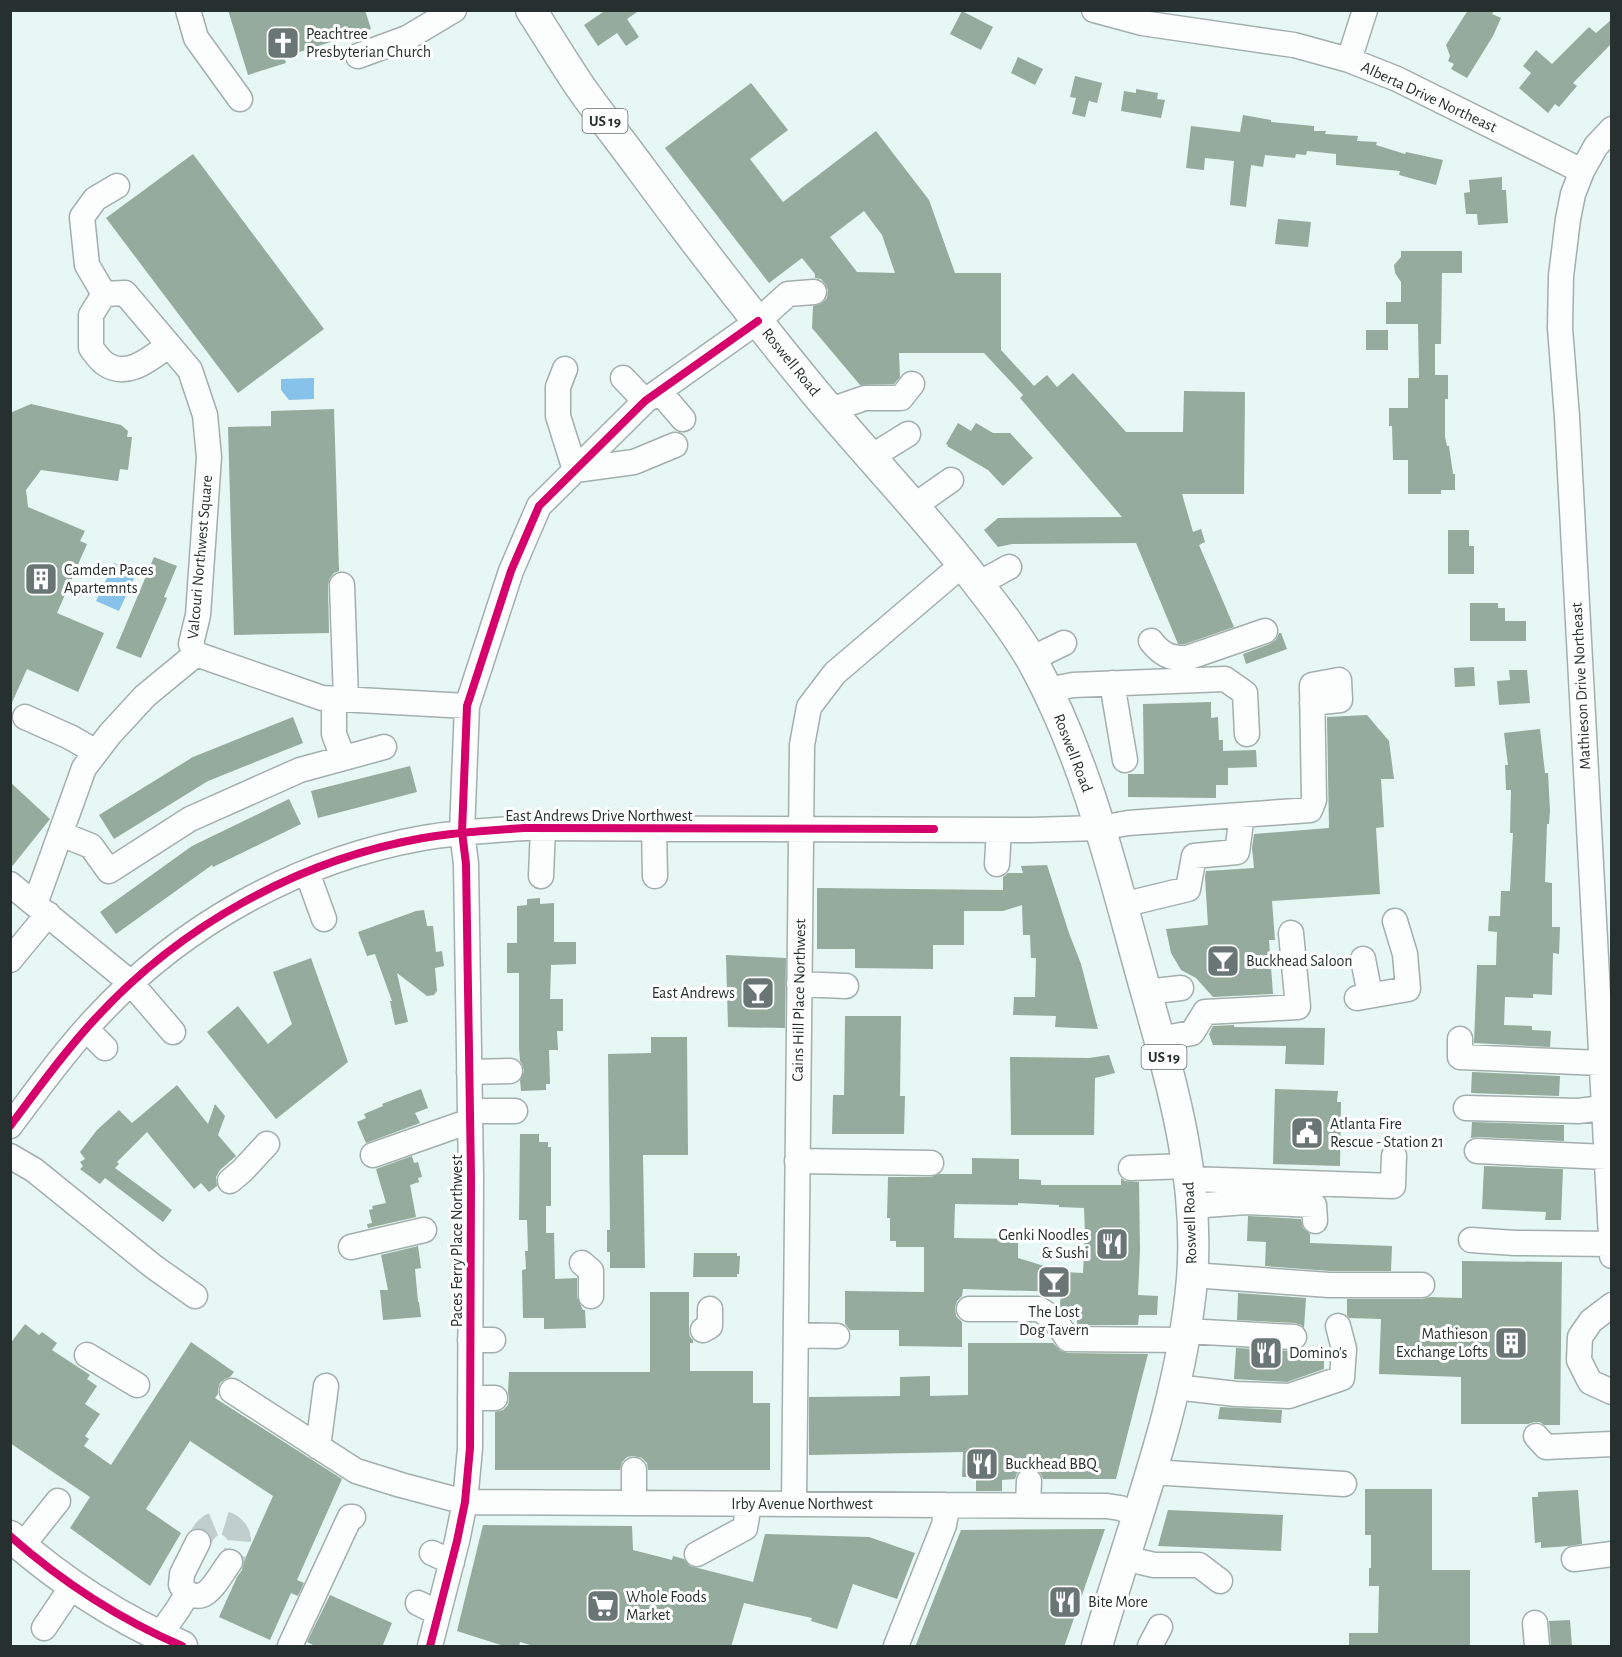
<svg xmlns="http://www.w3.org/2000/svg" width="1622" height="1657" viewBox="0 0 1622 1657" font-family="'Alegreya Sans',sans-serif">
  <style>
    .water { fill: #87c2eb }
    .building { fill: #94ab9e; fill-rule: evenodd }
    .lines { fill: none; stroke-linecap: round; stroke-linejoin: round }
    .minor-tunnel { stroke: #c0cfcd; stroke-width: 24; stroke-dasharray: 24 12; stroke-linecap: butt }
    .minor-casing { stroke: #a3afac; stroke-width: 27 }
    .major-casing { stroke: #a3afac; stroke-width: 33 }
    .minor { stroke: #fbfefd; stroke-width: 24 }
    .major { stroke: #fbfefd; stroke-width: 30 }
    .cycleway-casing { stroke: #fff; stroke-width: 11 }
    .cycleway { stroke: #d6006c; stroke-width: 8 }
    .labels { text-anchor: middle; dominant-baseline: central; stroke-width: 6; stroke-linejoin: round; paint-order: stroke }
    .shield { fill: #fff; stroke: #676f6d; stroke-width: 1.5 }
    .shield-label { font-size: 15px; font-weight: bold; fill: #26312f }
    .poi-label { font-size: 16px; fill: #26312f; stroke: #fff; text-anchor: start }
    .street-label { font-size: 16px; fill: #26312f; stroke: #fff }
  </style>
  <rect width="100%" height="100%" fill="#e7f7f4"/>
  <!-- water -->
  <path class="water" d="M314,378V399L289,400L281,390V379Z
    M114,563L136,574L119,611L96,601Z"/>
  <!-- building -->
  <path class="building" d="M228,10H365L371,29L284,57L286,63L248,75Z
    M606,10H640L627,19L639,37L626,46L617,33L598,46L584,25Z
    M1468,10H1494L1492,14L1501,18L1493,36L1467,78L1451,69L1454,64L1448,61L1450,56L1446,45Z
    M962,11L993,27L981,50L950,34Z
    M1611,20V44L1573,83L1577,86L1559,107L1555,104L1548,113L1519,88L1531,73L1523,66L1536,50L1552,64L1589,27L1596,33Z
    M1018,57L1043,69L1035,85L1011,73Z
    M1075,76L1102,83L1097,103L1089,101L1085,117L1072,114L1076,98L1070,97Z
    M751,83L788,130L750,159L783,202L876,131L929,200L955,273H1001V350L1034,386L1047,375L1057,387L1073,373L1126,432H1183L1184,391L1245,392L1244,494H1182L1193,532L1201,529L1205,542L1199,545L1234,627L1185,644H1178L1136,543L1012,544L998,547L984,530L998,518L1122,517L1020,398L1023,395L984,353H899L900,377L894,384L860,385L812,328L813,306L822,303L827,298L828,290L825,284L821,279L815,278V274L802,258L769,283L665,148ZM864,211L882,235L895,273L857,272L830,237Z
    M1136,89L1158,93L1157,99L1165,100L1161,118L1121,111L1124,91L1136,93Z
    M1243,115L1271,120V122L1314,126V131H1326L1325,134L1358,136L1357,141L1377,142L1376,145L1405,154L1406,152L1443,160L1436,185L1399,175L1400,171L1336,165V154L1307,151L1306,155L1296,154L1295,158L1265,155L1263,167L1251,165L1246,207L1230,205L1234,161L1205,158L1204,170L1186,168L1191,126L1240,132Z
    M193,154L324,329L238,393L106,218Z
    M1502,177V190H1506L1508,223L1478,225L1477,214H1466L1464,193L1470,192L1469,180Z
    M1278,219L1311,222L1308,247L1275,244Z
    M1401,251H1462V273H1442L1441,344H1435V375H1448V399H1445V437L1447,446H1449L1453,474H1455V490H1441V494H1408V460H1393L1392,426H1389V408H1408V378H1419L1418,324H1386V302H1401V282L1395,273L1394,265L1401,257Z
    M1366,330H1388V350H1366Z
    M31,404L121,425L128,431L127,437H132L128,470L120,469L118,481L41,470L26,490L28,507L85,531L80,541L87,544L57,613L104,633L78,692L27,669L10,707V413Z
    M334,409L339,571L334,573L330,578L328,585L329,633L234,635L228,427L271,426V411Z
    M958,423L971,431L976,423L993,433H1010L1033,458L1003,486L988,470L947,446L948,445L946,444Z
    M1448,530H1469V546H1474V574H1448Z
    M154,557L177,566L164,597L167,598L141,658L116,648Z
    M1470,603H1498V608H1505V621H1526V641H1470Z
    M1279,633H1281L1287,649L1246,664L1243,654L1270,644L1276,640Z
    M1474,667L1475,686L1455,687L1454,668Z
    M1509,670H1527L1530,703L1499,705L1497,681L1510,680Z
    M1211,702V718L1218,717L1219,740H1223V751L1256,750L1257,767L1228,768V785H1216V798L1128,797V774H1144L1143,704Z
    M1367,715L1389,741L1394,779H1381L1384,827L1376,828L1380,894L1272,901L1275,940H1269L1273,994L1213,997L1196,978L1181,970L1171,953L1166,929L1208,925L1205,877L1206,871L1254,868L1252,848L1254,834L1329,828L1327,717Z
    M293,717L303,743L208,781L114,839L99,815L193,757Z
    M1540,729L1545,773H1548L1550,811L1549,824H1547L1545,882L1552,883V927H1560L1559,954L1553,953L1552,995L1533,994V998L1505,997L1504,1025L1532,1026V1030L1551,1031L1550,1047L1474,1043L1477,965H1496L1497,932L1488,931L1489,916H1500L1501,891H1510L1513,833H1510L1511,790H1506L1505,765H1508L1504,733Z
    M410,766L417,792L318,818L311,791Z
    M10,782L50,819L10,869Z
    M289,799L301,824L213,867L212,865L116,934L100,912L192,846Z
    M1047,865L1069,933L1081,964L1098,1029L1055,1027L1056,1016L1013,1015L1014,997H1035L1036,958H1031L1030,935H1023L1022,905L1003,911H964V945H933V969L855,968V949H817V888L1003,890V877L1008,873H1023L1021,866Z
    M540,898V904L554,903V942H576V964L551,965L550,999H563V1031H557L558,1050H549L550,1084H546V1090L521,1091L520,1080L524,1071L522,1064L520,1061L519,1048V973H507V943H517V906L527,905V899Z
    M424,910L427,926H433L436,952L442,951L444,966L435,968L437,991L434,995L427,996L397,973L408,1022L395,1025L390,1001H392L375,954L367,956L358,932L416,911Z
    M726,955L786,958L785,1028L728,1027Z
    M311,958L348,1062L276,1119L207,1032L238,1006L268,1044L292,1024L273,972Z
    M845,1016H901L900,1096H905L904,1134H832L833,1095H844Z
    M1234,1025V1027L1325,1028L1324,1065L1285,1064L1286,1046L1213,1045L1209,1034L1213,1026Z
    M651,1037H687L688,1155H643L645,1268H610V1252H607V1230H610L608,1054L651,1053Z
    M1109,1055L1115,1073L1095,1078L1094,1135H1011L1010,1057L1089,1058Z
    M1472,1072L1560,1076L1559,1096L1471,1093Z
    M177,1085L208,1124L215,1104L225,1116L218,1135L236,1156L220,1170L216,1177L217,1186L209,1192L201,1183L194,1189L147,1132L117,1162L119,1164L115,1168L172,1210L163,1222L105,1178L100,1184L80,1169L83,1166L80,1162L85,1159L80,1152L97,1130L119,1110L132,1123Z
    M421,1089L428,1108L415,1113L420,1123L366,1143L357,1122L366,1118L364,1114L383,1106L382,1104Z
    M1275,1089L1338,1091L1337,1102H1341L1340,1166L1273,1164Z
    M1472,1122L1564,1125V1141L1478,1137L1471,1138Z
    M520,1134H539V1142H548V1147H551V1206H546V1233H554L555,1279L577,1278V1297L583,1310H585L586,1328L544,1329V1318H523L522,1270L526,1269L525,1251H528L527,1220H519Z
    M412,1156L414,1163L418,1162L422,1177L418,1178L419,1182L410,1185L416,1217L368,1228L367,1224L372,1223L369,1210L373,1209L372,1206L386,1203L376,1169Z
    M972,1158L1019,1159V1179L1041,1180V1185H1121V1178L1125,1181L1139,1182L1140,1250L1138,1295L1158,1296L1157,1315H1139L1138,1325H1077V1314H1068L1060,1306L1061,1292L963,1289L962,1296L957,1301L955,1308L956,1316L962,1322V1347L899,1346V1330H850L845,1324V1291L924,1292V1247H896V1241H890V1218H887L888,1177H931L939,1174H972ZM1018,1203L1059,1205V1207L1084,1208L1085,1233L1083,1273L1064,1272L1018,1258V1239L954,1238L955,1204L1018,1205Z
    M1484,1166L1563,1169L1561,1220H1545L1546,1212L1482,1209Z
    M1248,1216L1301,1219L1303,1228L1310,1234V1243L1392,1246L1391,1271H1330L1265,1266L1266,1242L1247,1241Z
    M418,1246L421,1268L415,1269L418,1302H419L421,1317L383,1320L380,1290H388L381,1255Z
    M694,1253H737V1256H740L739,1274H737V1277H693Z
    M1462,1261L1562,1262L1560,1425H1544L1540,1422H1534L1528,1424H1461V1377L1379,1374L1381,1319L1349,1318L1347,1315V1299H1422L1430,1297L1462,1298Z
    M650,1292H689V1331L690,1337L693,1340V1343H690V1371H753V1403H770V1470H648L647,1463L642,1458L633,1456L627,1457L622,1462L620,1470H495V1412L503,1410L508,1405L509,1399L508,1392L509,1372H650Z
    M1238,1293L1306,1298L1304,1328L1301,1325L1295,1323L1237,1320Z
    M25,1324L39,1335L42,1332L57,1343L52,1350L90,1375L87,1379L97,1386L85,1404L100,1414L85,1436L89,1439L84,1446L111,1465L191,1342L234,1372L230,1377L225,1379L220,1383L218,1390V1394L215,1398L342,1479L297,1580L304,1583L298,1596L291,1593L270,1640L219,1617L237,1577L242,1570L244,1561L273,1496L190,1441L146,1509L181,1533L150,1586L70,1528L90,1497L10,1443V1344Z
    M968,1343H1053L1061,1351L1068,1353L1148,1354L1116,1479H1043L1041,1474L1037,1469L1029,1467L1022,1469L1017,1473L1015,1479L1002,1480V1491H976V1477H962L963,1452L809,1455V1397L900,1396V1377L930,1376V1396L968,1395Z
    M1236,1348L1295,1351L1294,1357L1324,1358V1369L1287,1382L1234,1379Z
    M1220,1407L1282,1410L1281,1423L1218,1419Z
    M1365,1489H1432V1570H1470V1647H1349V1633H1378L1379,1586H1369V1568H1371V1535H1365Z
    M1578,1490L1582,1544L1569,1546L1541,1548V1542L1535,1543L1532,1497H1538V1492Z
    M1168,1510L1283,1515L1281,1551L1158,1546Z
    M483,1525L632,1526L633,1550L672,1560L673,1556L684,1559L690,1566L753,1582L765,1534L869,1537L915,1553L897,1599L853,1584L837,1629L811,1621L812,1618L744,1603L731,1647H537L520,1642L519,1647H507L457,1631Z
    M1105,1529L1064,1647H915L961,1530Z
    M330,1595L392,1623L382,1647H317L307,1642Z
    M1570,1620L1572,1647H1551L1549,1621Z"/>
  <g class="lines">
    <!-- minor-tunnel -->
    <path class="minor-tunnel" d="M198,1542C202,1535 206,1527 214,1524C224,1519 238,1528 239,1539C239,1548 234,1556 230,1562"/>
    <!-- minor casing -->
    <g class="minor-casing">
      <path id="minor" d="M188,10L196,38L240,99
        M1094,10L1142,23L1294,45L1349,60L1397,79L1582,171
        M358,56L407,38L454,10
        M1349,60L1365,10
        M1612,129L1596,146L1582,171L1573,194L1568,219L1561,276L1560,328L1567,417L1612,1256
        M104,294L91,315V348C95,353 99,359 104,363C127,380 151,358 169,345
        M565,369L558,387V416L575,470L634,462L675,445
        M623,378L645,401
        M659,391L683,419
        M830,410L865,398H901L912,384
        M871,457L908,434
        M914,506L951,480
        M978,584L1009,567
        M342,585L346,699
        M1151,641C1161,654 1170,659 1187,658L1265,631
        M196,654L322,698L467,706
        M1031,659L1064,643
        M1112,683L1125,760
        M1047,690L1073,685L1225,679L1245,693L1247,734
        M334,699V734L343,758
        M25,717L70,737L96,752
        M654,828L655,876
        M61,834L91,846L109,871L190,819L300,770L384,747
        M997,864L999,830
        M307,872L324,919
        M541,876L543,828
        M10,884L131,983L173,1032
        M35,904L84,768L110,734L145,696L196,654L191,644L198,615L209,457L205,415L190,370L125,293L104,294L87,265L82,217L95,199L117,186
        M1122,905L1188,889L1194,856L1237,852L1242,815
        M1363,959L1370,995
        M10,960L48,914
        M799,984L846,986
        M1146,992L1181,988
        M1357,998L1408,989L1405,954L1395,921
        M86,1029L105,1048
        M1159,1039L1192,1033L1205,1012L1298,1007L1291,933
        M1460,1039V1057L1601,1063
        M469,1072L510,1071
        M1466,1108L1578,1111L1603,1108
        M470,1111H515
        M10,1126C38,1089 64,1052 95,1019C180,926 298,860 423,838C457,832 492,830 526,828L1030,830L1100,828L1128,823L1310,810L1314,800L1312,685L1339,680L1340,700L1312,703
        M1477,1151L1606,1157
        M373,1155L470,1121
        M10,1156L34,1170L154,1267L195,1296
        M797,1161L931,1163
        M1131,1168L1188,1166
        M1189,1179L1393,1186L1394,1156
        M230,1181L242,1171L267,1144
        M1192,1206L1246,1202L1314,1205L1315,1221
        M1471,1240L1515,1243L1611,1244
        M351,1247L424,1230
        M582,1263L591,1271V1296
        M1192,1275L1329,1285H1422
        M1612,1305L1591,1321L1580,1337L1579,1360L1590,1382L1612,1392
        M969,1309H1039L1054,1319L1068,1339L1185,1340
        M703,1330L710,1326V1309
        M1186,1331L1294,1337
        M796,1335L837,1336
        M470,1340H493
        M87,1355L137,1385
        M1175,1387L1236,1394L1289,1396L1342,1378L1344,1349L1338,1326
        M232,1391L356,1471L401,1485L465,1502L1107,1506L1120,1508L1138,1515
        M470,1398H495
        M1536,1436L1546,1447L1612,1444
        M318,1447L326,1386
        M1151,1472L1344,1484
        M634,1503V1470
        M794,1504L802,745L809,707L835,673L963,564
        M1028,1505L1029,1481
        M22,1546L58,1501
        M432,1553L452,1562
        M697,1554L745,1528L749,1504
        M1124,1558L1154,1565H1199L1220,1581
        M1574,1559L1612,1554
        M187,1594L181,1585L182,1574L198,1542
        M418,1603L438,1613
        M1535,1623L1537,1646
        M44,1628L73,1585
        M159,1636L178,1609L187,1594C192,1595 197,1597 202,1595C212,1592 223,1571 230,1562
        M290,1646L350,1517H353
        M430,1646L457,1541L465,1502L470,1448L471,1176L466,864L462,832L467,706L511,571L539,506L645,401L758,321L788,294L814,292
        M896,1646L944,1525L946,1514L945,1505
        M1150,1646L1160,1627"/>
    </g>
    <!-- major casing -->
    <g class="major-casing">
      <path id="major" d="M531,10C548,36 564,63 581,88C601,116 622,143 642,170C697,245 754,318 813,390C866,454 924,514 975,580C996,607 1017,634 1034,664C1089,765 1114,878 1145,988C1172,1084 1200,1178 1192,1279C1181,1406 1132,1525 1097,1646
        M10,1536C61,1581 119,1619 182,1646"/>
    </g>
    <!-- minor -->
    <use href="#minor" class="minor"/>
    <!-- major -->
    <use href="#major" class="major"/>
    <!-- cycleway casing -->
    <g class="cycleway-casing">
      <path id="cycleway" d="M10,1126C38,1089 64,1052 95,1019C180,926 298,860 423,838C457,832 492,830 526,828L934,829
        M10,1536C61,1581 119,1619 182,1646
        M430,1646L457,1541L465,1502L470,1448L471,1176L466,864L462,832L467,706L511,571L539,506L645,401L758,321"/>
    </g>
    <!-- cycleway -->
    <use href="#cycleway" class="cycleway"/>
  </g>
  <!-- icons -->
  <defs>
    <g id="church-square" transform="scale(1.725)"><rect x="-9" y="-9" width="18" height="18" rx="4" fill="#6a7674" stroke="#fff"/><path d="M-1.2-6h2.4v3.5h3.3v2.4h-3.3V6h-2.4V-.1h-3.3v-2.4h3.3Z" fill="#fff"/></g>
    <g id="building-square" transform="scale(1.725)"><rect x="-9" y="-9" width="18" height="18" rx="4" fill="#6a7674" stroke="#fff"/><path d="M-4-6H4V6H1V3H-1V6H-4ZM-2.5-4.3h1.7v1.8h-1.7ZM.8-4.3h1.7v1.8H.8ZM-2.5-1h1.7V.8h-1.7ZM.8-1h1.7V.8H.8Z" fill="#fff"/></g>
    <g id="bar-square" transform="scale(1.725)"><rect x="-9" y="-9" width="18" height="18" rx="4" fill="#6a7674" stroke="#fff"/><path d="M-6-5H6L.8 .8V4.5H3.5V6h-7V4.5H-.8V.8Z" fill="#fff"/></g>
    <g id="civic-square" transform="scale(1.725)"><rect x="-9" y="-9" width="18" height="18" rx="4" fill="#6a7674" stroke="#fff"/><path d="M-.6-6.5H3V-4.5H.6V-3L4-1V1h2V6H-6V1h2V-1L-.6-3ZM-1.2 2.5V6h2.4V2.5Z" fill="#fff"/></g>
    <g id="restaurant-square" transform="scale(1.725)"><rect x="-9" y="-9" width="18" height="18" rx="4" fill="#6a7674" stroke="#fff"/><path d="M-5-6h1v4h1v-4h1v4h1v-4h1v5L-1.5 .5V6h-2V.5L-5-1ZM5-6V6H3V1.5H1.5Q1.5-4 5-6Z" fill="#fff"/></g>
    <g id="supermarket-square" transform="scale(1.725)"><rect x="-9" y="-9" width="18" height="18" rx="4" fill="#6a7674" stroke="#fff"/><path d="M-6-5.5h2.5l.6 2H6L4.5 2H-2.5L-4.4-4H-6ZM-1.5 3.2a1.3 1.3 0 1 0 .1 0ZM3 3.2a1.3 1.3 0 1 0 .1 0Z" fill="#fff"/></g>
  </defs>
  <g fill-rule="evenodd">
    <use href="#church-square" x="283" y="43"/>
    <use href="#building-square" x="41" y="579"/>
    <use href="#bar-square" x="1223" y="961"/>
    <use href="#bar-square" x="758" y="993"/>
    <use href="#civic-square" x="1307" y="1133"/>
    <use href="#restaurant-square" x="1112" y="1244"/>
    <use href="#bar-square" x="1054" y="1282"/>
    <use href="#building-square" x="1511" y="1343"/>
    <use href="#restaurant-square" x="1266" y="1353"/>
    <use href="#restaurant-square" x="982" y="1464"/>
    <use href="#restaurant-square" x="1065" y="1602"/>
    <use href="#supermarket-square" x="603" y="1606"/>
  </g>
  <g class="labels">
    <!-- shield labels -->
    <g class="shield">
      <rect x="582.5" y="109" width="45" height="24" rx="4.5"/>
      <rect x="1141.5" y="1045" width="45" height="24" rx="4.5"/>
    </g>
    <g class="shield-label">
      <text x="605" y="121">US 19</text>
      <text x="1164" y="1057">US 19</text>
    </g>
    <!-- poi labels -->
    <g class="poi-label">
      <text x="306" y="34">Peachtree<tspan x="306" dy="18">Presbyterian Church</tspan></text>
      <text x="64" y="570">Camden Paces<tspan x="64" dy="18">Apartemnts</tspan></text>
      <text x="1246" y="961">Buckhead Saloon</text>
      <text x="735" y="993" text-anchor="end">East Andrews</text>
      <text x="1330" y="1124">Atlanta Fire<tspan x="1330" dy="18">Rescue - Station 21</tspan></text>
      <text x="1089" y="1235" text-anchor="end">Genki Noodles<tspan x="1089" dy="18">&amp; Sushi</tspan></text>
      <text x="1054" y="1312" text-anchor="middle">The Lost<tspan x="1054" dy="18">Dog Tavern</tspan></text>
      <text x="1488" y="1334" text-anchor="end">Mathieson<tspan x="1488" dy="18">Exchange Lofts</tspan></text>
      <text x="1289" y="1353">Domino's</text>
      <text x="1005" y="1464">Buckhead BBQ</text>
      <text x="626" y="1597">Whole Foods<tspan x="626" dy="18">Market</tspan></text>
      <text x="1088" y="1602">Bite More</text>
    </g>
    <!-- street labels -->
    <g class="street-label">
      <text transform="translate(1429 97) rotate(25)">Alberta Drive Northeast</text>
      <text transform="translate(791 362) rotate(51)">Roswell Road</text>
      <text transform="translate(200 557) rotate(-85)">Valcouri Northwest Square</text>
      <text transform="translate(1581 686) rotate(-93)">Mathieson Drive Northeast</text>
      <text transform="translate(1073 753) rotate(69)">Roswell Road</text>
      <text x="599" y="816">East Andrews Drive Northwest</text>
      <text transform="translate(799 1000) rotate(-89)">Cains Hill Place Northwest</text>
      <text transform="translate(1190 1223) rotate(-92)">Roswell Road</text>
      <text transform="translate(457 1241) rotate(-90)">Paces Ferry Place Northwest</text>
      <text x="802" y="1504">Irby Avenue Northwest</text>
    </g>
  </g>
  <!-- border -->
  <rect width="1622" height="1657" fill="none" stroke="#26312f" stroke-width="24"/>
</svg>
